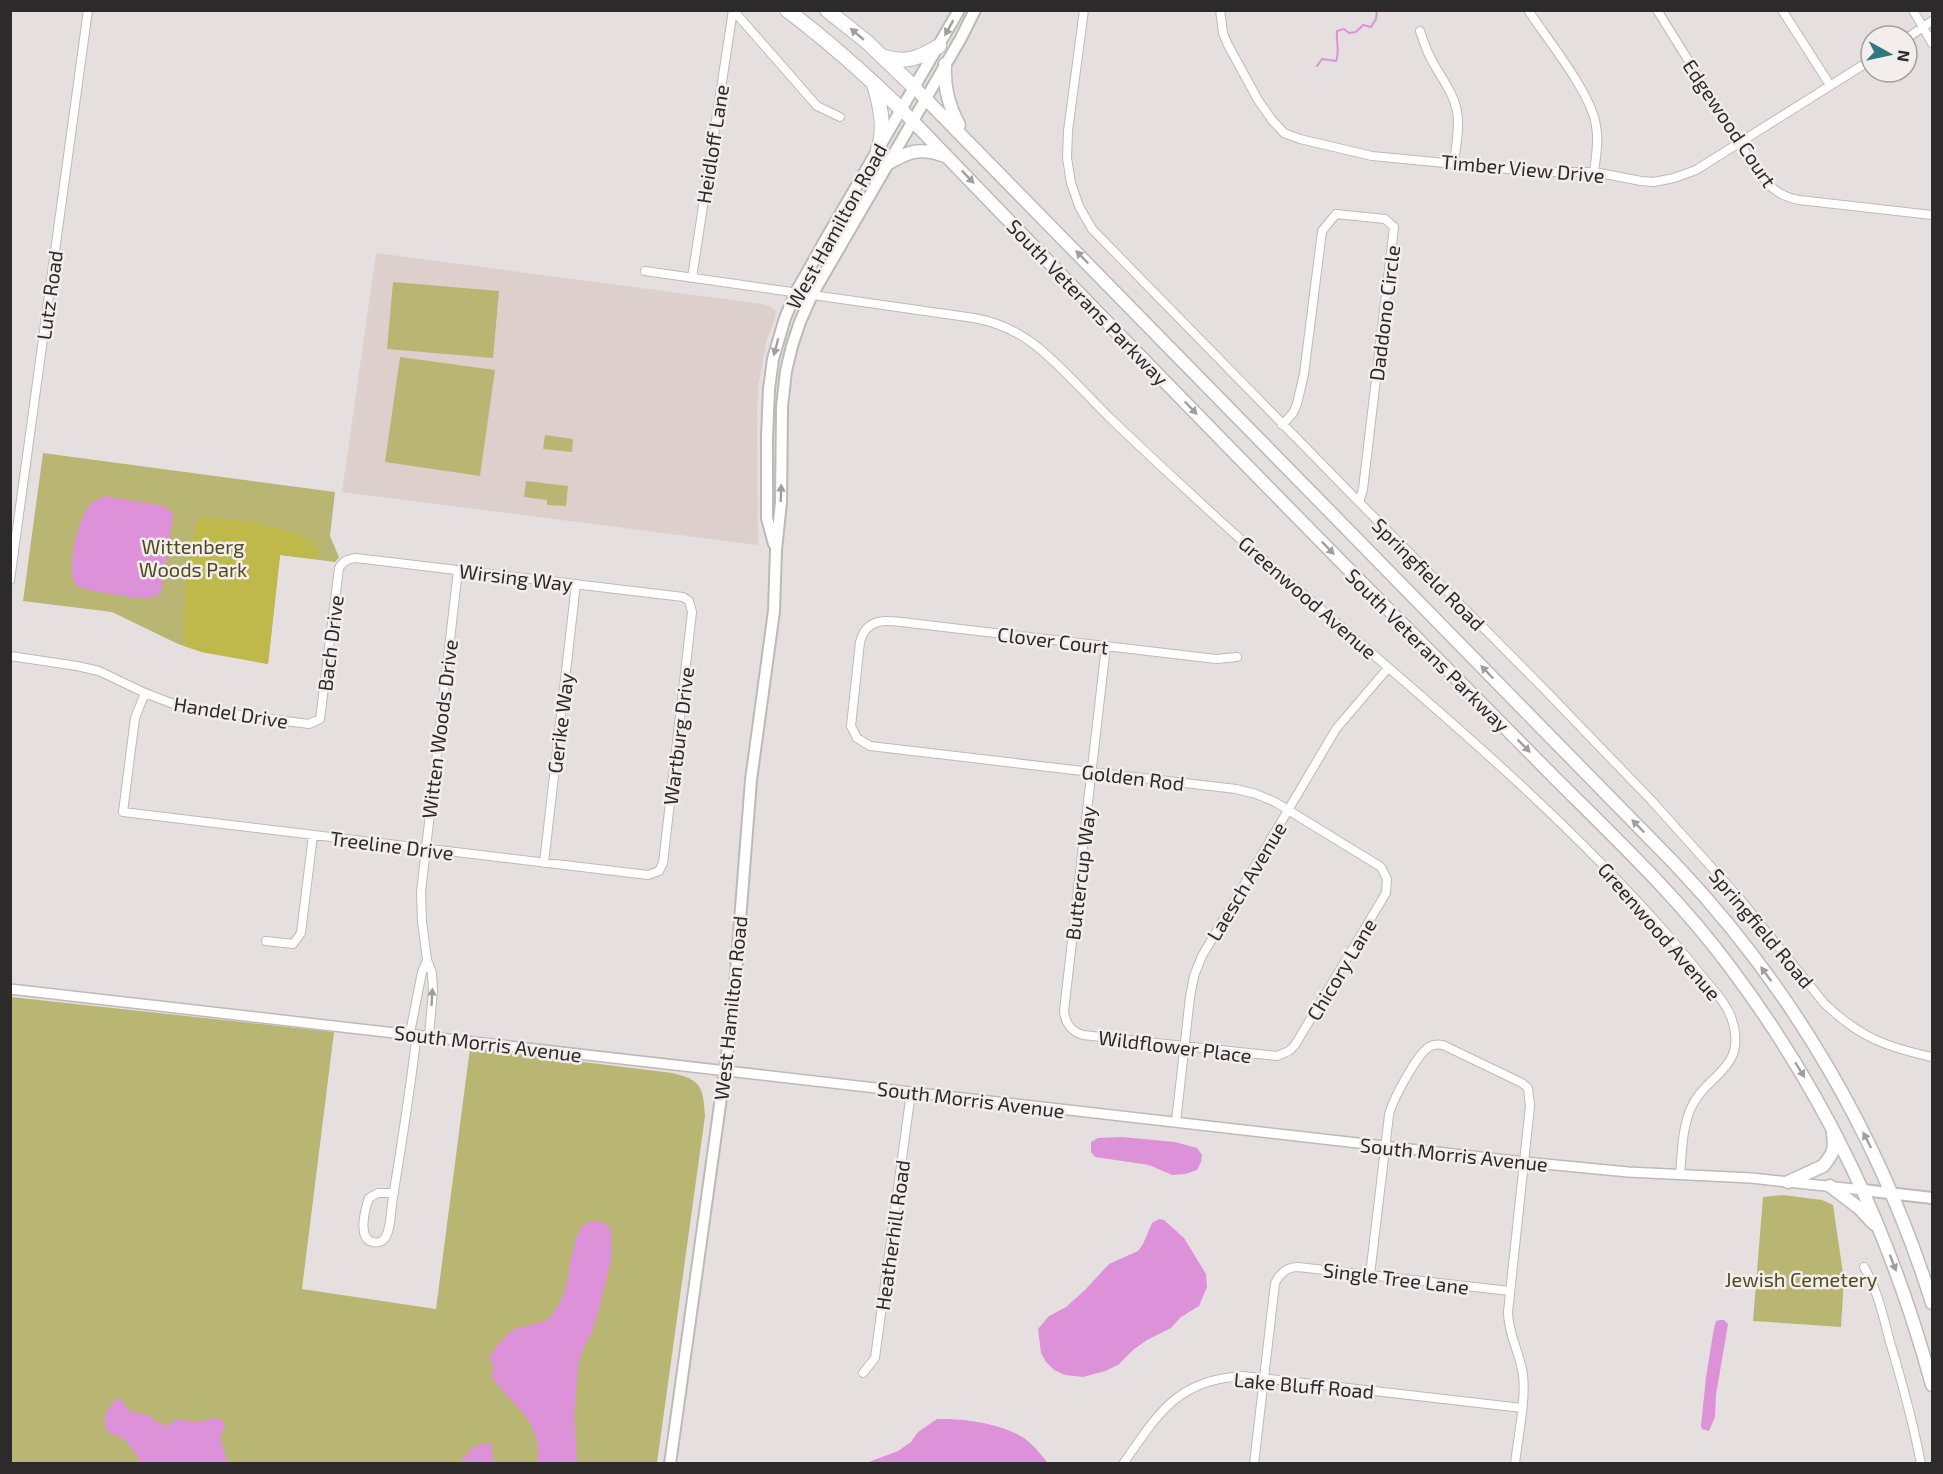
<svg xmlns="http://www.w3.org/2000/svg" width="1943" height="1474" viewBox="0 0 1943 1474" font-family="'Exo 2',sans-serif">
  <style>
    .built { fill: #ddd0cc }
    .green { fill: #b9b674 }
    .forest { fill: #bfb84b }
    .water { fill: #dd91d9 }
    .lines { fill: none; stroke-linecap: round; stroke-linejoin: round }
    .stream { stroke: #dd91d9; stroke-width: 2 }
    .minor-casing { stroke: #beb9b8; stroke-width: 10 }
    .tertiary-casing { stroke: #beb9b8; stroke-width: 12 }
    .secondary-casing { stroke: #beb9b8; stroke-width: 14 }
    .trunk-casing { stroke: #beb9b8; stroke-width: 15 }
    .motorway-casing { stroke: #beb9b8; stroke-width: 16 }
    .minor { stroke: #fff; stroke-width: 8 }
    .tertiary { stroke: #fff; stroke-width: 9 }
    .secondary { stroke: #fff; stroke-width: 10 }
    .trunk { stroke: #fff; stroke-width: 12 }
    .motorway { stroke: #fff; stroke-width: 14 }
    .oneway { fill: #a09f9f }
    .labels { text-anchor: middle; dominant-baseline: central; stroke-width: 5; stroke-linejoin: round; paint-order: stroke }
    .street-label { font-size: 20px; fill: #2c2a2a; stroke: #f3edec }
    .park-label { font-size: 20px; fill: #4e4b1e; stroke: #f3edec }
  </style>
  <rect width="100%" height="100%" fill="#e5e0df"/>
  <!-- built -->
  <path class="built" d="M376,253L763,304L771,307L776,311L775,318L766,343L759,383L757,412L758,545L342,492Z"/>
  <!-- green -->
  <path class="green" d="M393,282L499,291L493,358L387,349Z
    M400,357L495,370L480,476L385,462Z
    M545,435L573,439L572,452L543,449Z
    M43,453L335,492L330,536L339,557L335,562L280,555L268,664L202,652L178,644L112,612L23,601Z
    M526,481L568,486L566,506L547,505V500L524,497Z
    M11,997L334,1032L302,1289L436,1309L470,1048L672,1073C702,1080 703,1087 705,1116L657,1463L11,1464Z
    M1783,1195L1822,1200L1833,1205L1844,1280L1841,1327L1753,1321L1763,1197Z"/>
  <!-- forest -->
  <path class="forest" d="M200,517C222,518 304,527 316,546C318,550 318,555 318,559L280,555L268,664L202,652L184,646C186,635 183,625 184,614C186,588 188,539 200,517Z"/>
  <!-- water -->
  <path class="water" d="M104,496L163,506L172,512L173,517L161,593C154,598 147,599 139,598C129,597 81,590 76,585C65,574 78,522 86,510C90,503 97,500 104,496Z
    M1122,1137L1175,1142L1197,1148L1202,1155L1201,1162L1197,1170L1185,1174L1172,1175L1149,1165L1095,1157L1091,1152V1142L1098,1138Z
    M1159,1219L1164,1220L1184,1238L1206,1274L1207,1287L1199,1306L1181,1317L1171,1328L1147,1340L1133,1350L1118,1365L1105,1371L1083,1377L1065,1375L1054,1370L1046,1362L1041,1353L1038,1329L1049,1316L1066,1307L1085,1290L1109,1264L1138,1251L1143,1244L1152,1223Z
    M599,1221L609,1226L612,1238L611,1260L598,1312L593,1330L583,1348L578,1366L574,1417L577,1457L575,1463H537C544,1420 511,1406 491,1376L494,1368L489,1358L496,1347L512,1330L548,1320L559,1305L566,1288L571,1258L576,1238L582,1226L590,1222Z
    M1720,1320H1724L1728,1324L1716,1395L1715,1417L1709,1431L1702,1429L1701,1426L1706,1377L1714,1328L1716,1321Z
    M121,1399L129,1411L148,1415L157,1422L166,1426L177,1419L197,1422L217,1418L223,1421L225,1427L220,1438L228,1463H142C135,1454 124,1433 111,1434L106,1430C103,1417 106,1410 115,1400Z
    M937,1419C963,1418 1009,1424 1029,1442C1036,1448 1042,1456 1048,1463H866L898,1451L911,1442L918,1432Z
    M483,1444H491L494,1463H459L472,1448Z"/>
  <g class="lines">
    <!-- stream -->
    <path class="stream" d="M1317,66L1322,59L1336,61C1340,52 1336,41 1337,31L1344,29L1349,33L1356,32L1363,25L1371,27L1376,19L1377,10"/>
    <!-- minor casing -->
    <g class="minor-casing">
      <path id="minor" d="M733,10L817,106L840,117
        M1084,10L1068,131L1067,158L1071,183L1079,206L1092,229L1359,502L1547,692L1651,800L1740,899L1824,1003C1859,1037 1886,1047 1932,1057
        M1220,10L1223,33L1228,45L1258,100L1272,120L1284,133L1300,139L1372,156L1540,172H1594L1641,181L1654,182L1674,178L1696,170L1871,60
        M1528,10C1547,39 1592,94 1596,126C1599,140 1596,157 1594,172
        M1657,10L1751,161C1765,181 1773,195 1799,200L1932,215
        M1782,10L1830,85
        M1913,10L1932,43
        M1420,31C1423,40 1426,49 1430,57C1439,75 1453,91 1457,111C1460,127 1456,146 1454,162
        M1907,38L1932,21
        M645,271L974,318C996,322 1017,331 1035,345C1063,367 1087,396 1113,421C1154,460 1196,499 1238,537C1383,666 1537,786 1666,933C1678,947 1690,961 1701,975C1712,989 1727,1003 1732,1020C1748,1069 1705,1075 1691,1108C1682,1128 1682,1152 1680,1174
        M692,278L733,10
        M1282,425L1293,413L1297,404L1304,374L1322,231L1336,214L1385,219L1394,227L1363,489L1359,502
        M10,580L88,10
        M1106,646L1064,1011C1065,1023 1072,1032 1083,1035L1277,1056L1289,1051L1295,1045L1386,893L1387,879L1381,867L1275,802L1256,794L1236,789L870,746L857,738L851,726L860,642C868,612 895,622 918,624L1216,659L1237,657
        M10,656L77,666L99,671L145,693L184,708L309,724L320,719L339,568C344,560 348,559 356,558L683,597L689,601L692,612L663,863L659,871L648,875L123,812L135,718L145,693
        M544,863L576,584
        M266,941L293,944L301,933L313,835
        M410,1033L422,972L427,960
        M429,1036L433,991L432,973L427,960L422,921L421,892L458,570
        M1176,1122L1190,997L1194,976L1202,956L1336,729L1388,668
        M394,1193H378L369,1198C365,1209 357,1239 373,1242C377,1243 382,1242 385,1238C391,1230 391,1207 393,1197C402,1143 410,1089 417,1034
        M1864,1267C1878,1291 1883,1316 1890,1342C1902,1382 1913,1422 1921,1464
        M1370,1275L1389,1115C1392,1101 1417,1054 1429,1047C1434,1044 1438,1044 1443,1045L1522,1083L1528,1088L1530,1106L1508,1312C1508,1334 1520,1353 1523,1375C1526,1402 1518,1436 1515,1464
        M863,1373L875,1358L911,1092
        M1123,1464C1158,1414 1176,1380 1243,1376L1522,1408
        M1254,1464L1275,1283C1280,1273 1287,1267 1298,1267L1510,1291"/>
    </g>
    <!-- tertiary casing -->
    <g class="tertiary-casing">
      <path id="tertiary" d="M10,989L1524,1162L1628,1172L1751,1178L1863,1190"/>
    </g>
    <!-- secondary casing -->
    <g class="secondary-casing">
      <path id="secondary" d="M774,544L767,518V437L769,389L773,359L785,318L796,292L827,237L959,10
        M1863,1190L1932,1198
        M670,1464L733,1011L751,780L774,611L776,550L781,502L782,407L786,371L792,346L800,322L812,295L961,38L975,10"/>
    </g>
    <!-- trunk casing -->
    <g class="trunk-casing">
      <path id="trunk" d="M945,64C944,87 948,104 959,125
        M915,88L1675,864C1793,988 1881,1140 1932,1303
        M902,110C1058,272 1215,434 1373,594C1434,655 1494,717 1555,778C1616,839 1679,898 1730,967C1826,1095 1890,1231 1932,1385
        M887,164C909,151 920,147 945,156
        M1788,1182L1823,1166C1834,1153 1835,1149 1833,1133
        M1830,1186L1859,1208L1874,1224"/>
    </g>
    <!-- motorway casing -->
    <g class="motorway-casing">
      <path id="motorway" d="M787,10C828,41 865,74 902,110
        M827,10L867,42L915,88
        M885,57C906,64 921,57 939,46
        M874,84C880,106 886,127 878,150"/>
    </g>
    <!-- minor -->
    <use href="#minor" class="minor"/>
    <!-- tertiary -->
    <use href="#tertiary" class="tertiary"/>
    <!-- secondary -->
    <use href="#secondary" class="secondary"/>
    <!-- trunk -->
    <use href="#trunk" class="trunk"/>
    <!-- motorway -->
    <use href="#motorway" class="motorway"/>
  </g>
  <!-- one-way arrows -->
  <defs><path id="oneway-solid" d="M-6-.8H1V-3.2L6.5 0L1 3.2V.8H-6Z" transform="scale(1.5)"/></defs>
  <g class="oneway">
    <use href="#oneway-solid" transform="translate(949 28) rotate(119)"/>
    <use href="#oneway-solid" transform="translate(857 34) rotate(-140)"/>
    <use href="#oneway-solid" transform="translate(968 177) rotate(46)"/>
    <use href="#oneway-solid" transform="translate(1082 257) rotate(-134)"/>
    <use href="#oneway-solid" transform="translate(776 347) rotate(105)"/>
    <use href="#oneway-solid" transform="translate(1191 408) rotate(46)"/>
    <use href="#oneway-solid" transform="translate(781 493) rotate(-88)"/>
    <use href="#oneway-solid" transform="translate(1328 548) rotate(46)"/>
    <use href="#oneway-solid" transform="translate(1487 672) rotate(-134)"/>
    <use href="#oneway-solid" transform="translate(1524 746) rotate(45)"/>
    <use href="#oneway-solid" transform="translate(1638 826) rotate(-134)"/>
    <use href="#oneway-solid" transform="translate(1766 974) rotate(-126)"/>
    <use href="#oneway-solid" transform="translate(432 997) rotate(-87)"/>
    <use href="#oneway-solid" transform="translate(1800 1070) rotate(58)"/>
    <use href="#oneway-solid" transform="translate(1867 1140) rotate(-117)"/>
    <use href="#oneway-solid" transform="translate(1893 1263) rotate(69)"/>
  </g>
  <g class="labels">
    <!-- street labels -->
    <g class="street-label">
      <text transform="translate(1730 123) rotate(56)">Edgewood Court</text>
      <text transform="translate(712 144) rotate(-81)">Heidloff Lane</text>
      <text transform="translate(1523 168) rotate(5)">Timber View Drive</text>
      <text transform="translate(836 226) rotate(-61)">West Hamilton Road</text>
      <text transform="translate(49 295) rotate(-82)">Lutz Road</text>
      <text transform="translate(1088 302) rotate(46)">South Veterans Parkway</text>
      <text transform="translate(1384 313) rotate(-83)">Daddono Circle</text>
      <text transform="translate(1429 574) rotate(45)">Springfield Road</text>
      <text transform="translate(516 577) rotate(7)">Wirsing Way</text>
      <text transform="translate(1308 597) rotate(41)">Greenwood Avenue</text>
      <text transform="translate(1053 640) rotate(7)">Clover Court</text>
      <text transform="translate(330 643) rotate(-83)">Bach Drive</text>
      <text transform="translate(1428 650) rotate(45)">South Veterans Parkway</text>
      <text transform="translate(231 712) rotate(9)">Handel Drive</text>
      <text transform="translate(560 723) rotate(-83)">Gerike Way</text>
      <text transform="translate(439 729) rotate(-83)">Witten Woods Drive</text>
      <text transform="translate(678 736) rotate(-83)">Wartburg Drive</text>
      <text transform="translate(1133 777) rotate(7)">Golden Rod</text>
      <text transform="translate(392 845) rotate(7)">Treeline Drive</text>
      <text transform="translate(1080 873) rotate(-83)">Buttercup Way</text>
      <text transform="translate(1246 881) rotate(-59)">Laesch Avenue</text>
      <text transform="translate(1762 928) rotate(50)">Springfield Road</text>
      <text transform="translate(1660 931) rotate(49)">Greenwood Avenue</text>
      <text transform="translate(1341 969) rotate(-59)">Chicory Lane</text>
      <text transform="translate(730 1008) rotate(-84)">West Hamilton Road</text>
      <text transform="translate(488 1043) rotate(7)">South Morris Avenue</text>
      <text transform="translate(1175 1046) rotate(7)">Wildflower Place</text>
      <text transform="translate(971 1099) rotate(7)">South Morris Avenue</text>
      <text transform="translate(1454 1154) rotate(6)">South Morris Avenue</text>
      <text transform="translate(892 1235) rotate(-82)">Heatherhill Road</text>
      <text transform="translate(1396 1278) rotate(7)">Single Tree Lane</text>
      <text transform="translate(1304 1385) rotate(5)">Lake Bluff Road</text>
    </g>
    <!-- park labels -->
    <g class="park-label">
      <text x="193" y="546">Wittenberg<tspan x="193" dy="23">Woods Park</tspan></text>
      <text x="1801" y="1279">Jewish Cemetery</text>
    </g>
  </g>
  <!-- border -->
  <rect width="1943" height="1474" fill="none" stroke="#2c2a2a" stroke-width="24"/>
  <!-- north arrow -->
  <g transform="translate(1889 54) rotate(98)"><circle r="28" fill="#f3edec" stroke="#a39f9e" stroke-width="1.5"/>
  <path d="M0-4.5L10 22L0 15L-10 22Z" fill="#2f7781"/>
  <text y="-9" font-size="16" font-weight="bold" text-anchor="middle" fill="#2c2a2a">N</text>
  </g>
</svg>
